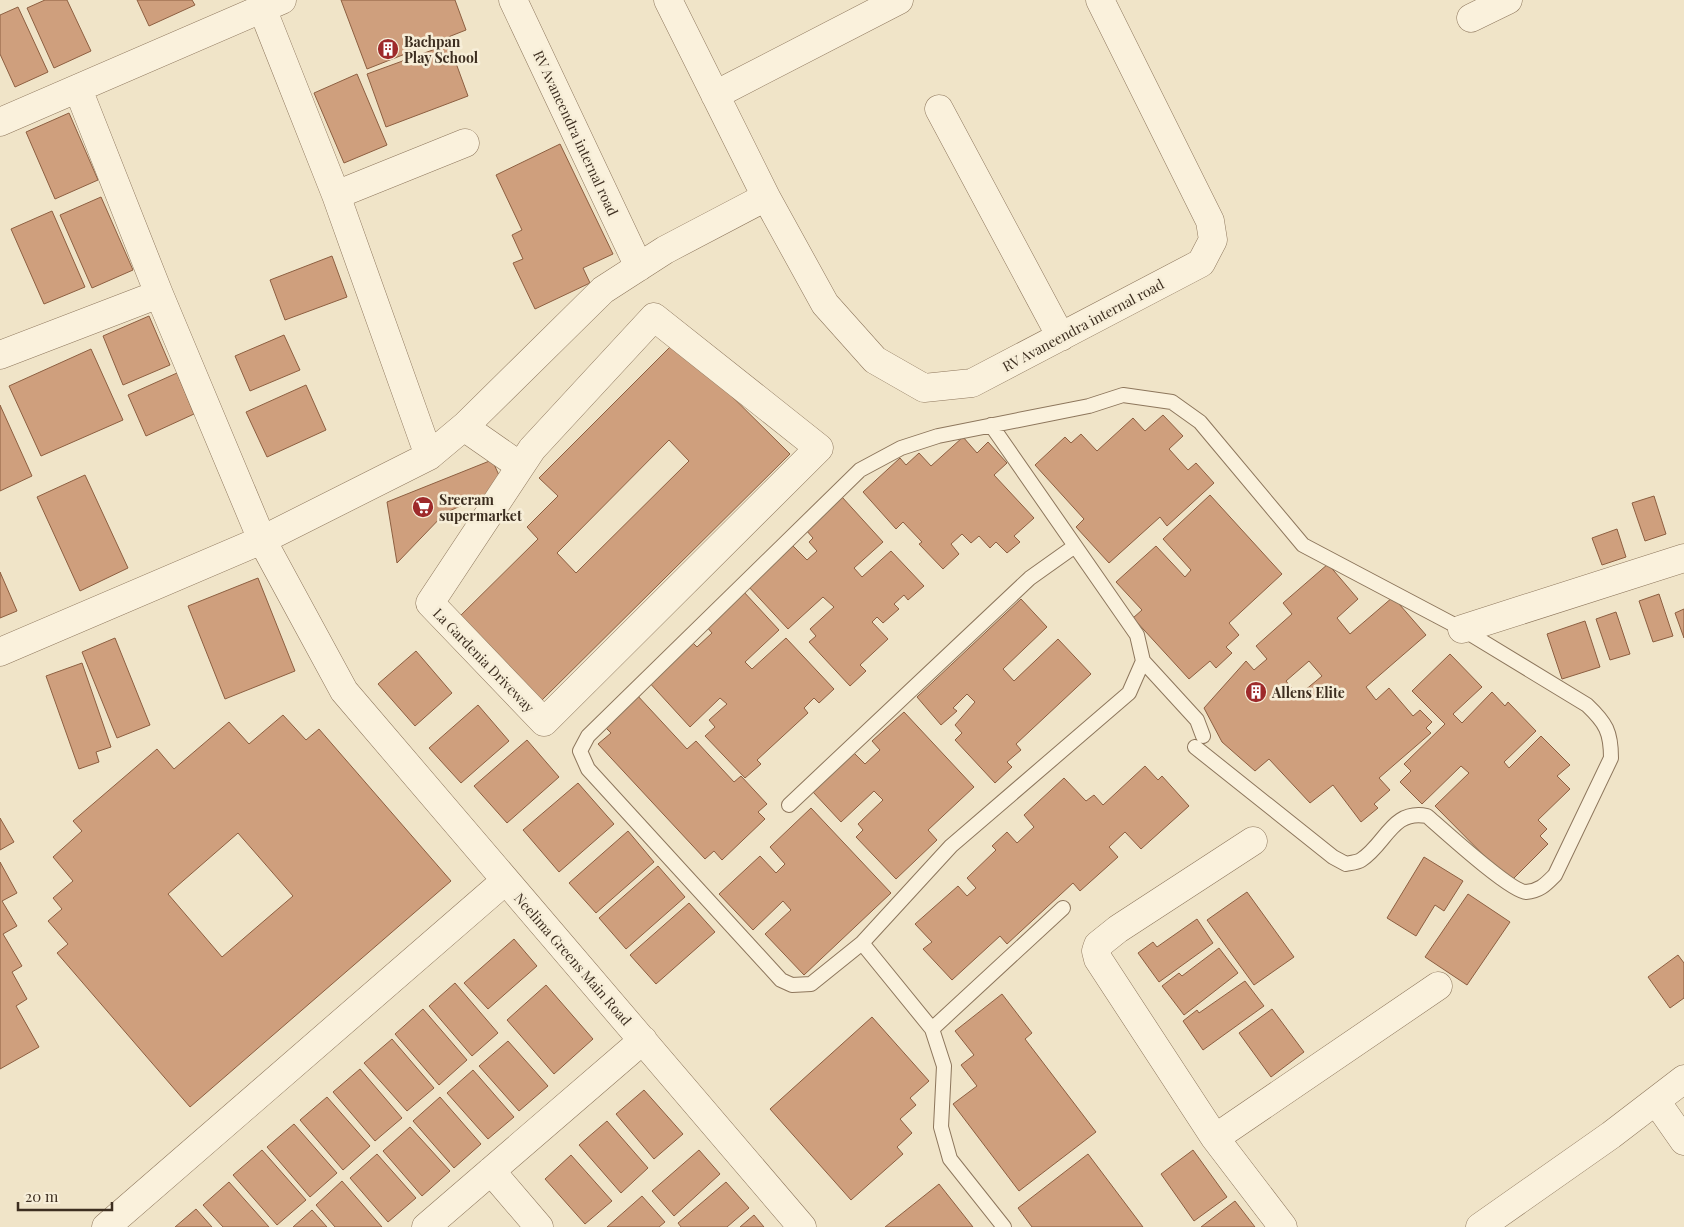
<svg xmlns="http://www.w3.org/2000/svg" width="1684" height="1227" viewBox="0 0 1684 1227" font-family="'Playfair Display',serif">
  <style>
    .building { fill: #cf9f7d; stroke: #8d5f41; fill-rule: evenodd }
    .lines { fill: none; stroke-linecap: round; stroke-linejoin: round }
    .lane-casing { stroke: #8d765c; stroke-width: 16 }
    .street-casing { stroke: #8d765c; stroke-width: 29 }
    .lane { stroke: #faf1dc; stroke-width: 14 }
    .street { stroke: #faf1dc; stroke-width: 28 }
    .labels { text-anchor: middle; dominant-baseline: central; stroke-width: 5; stroke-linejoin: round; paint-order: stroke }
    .poi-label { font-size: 14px; font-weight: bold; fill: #3d2e20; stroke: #f7eed8; text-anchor: start }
    .street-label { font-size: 14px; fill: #3d2e20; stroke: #f7eed8 }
  </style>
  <rect width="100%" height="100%" fill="#f0e4c8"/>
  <!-- building -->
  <path class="building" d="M45,0H67L91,51L54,68L27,8Z
    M137,0H192L195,5L149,26Z
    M341,0H455L466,30L367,69Z
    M18,7L48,72L15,87L0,54V15Z
    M449,44L468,96L386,127L367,74Z
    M357,74L387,145L344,163L314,93Z
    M69,113L98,180L55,199L26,132Z
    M560,144L613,254L583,268L590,283L535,309L513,263L523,259L512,235L522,230L496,175Z
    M101,197L133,270L92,288L60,215Z
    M52,211L85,287L44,304L11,229Z
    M332,256L347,297L285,320L270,280Z
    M149,316L170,365L123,385L103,336Z
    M284,335L300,370L250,391L235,356Z
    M676,341L790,454L539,703L456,620L538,539L527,527L558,496L539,478ZM669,440L689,461L576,573L557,553Z
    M91,349L123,420L41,456L9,386Z
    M177,373L194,414L146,436L128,395Z
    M306,385L326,430L267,457L246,412Z
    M0,405L32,476L0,491Z
    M1163,415L1183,436L1169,449L1188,470L1196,463L1214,483L1167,526L1160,517L1109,563L1076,527L1084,519L1035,465L1065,437L1071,443L1081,434L1097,451L1133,418L1145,431Z
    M963,437L977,453L988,442L1007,463L994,475L1034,518L1014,536L1020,542L1007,553L996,542L990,548L979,536L971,543L962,534L951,544L959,554L943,569L919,544L922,542L903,522L896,529L863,492L900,458L906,465L919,453L931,466Z
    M492,460L504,486L445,513L397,563L387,502Z
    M85,475L128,568L80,591L37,497Z
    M1210,495L1282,574L1229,623L1239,635L1226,647L1232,653L1216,668L1210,661L1189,679L1133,618L1142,610L1116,582L1156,546L1185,577L1191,570L1163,539Z
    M1654,496L1666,534L1645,541L1632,503Z
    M842,497L883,542L854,568L862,577L891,551L924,586L908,600L904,595L894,604L899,609L883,623L877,617L872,622L888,639L860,665L866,671L850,686L809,642L816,636L810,629L834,607L823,597L788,629L747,585L791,544L807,560L817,551L809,542L813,538L806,530Z
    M1617,529L1626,557L1602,565L1592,538Z
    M1328,564L1358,599L1337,618L1350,634L1393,597L1426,635L1366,687L1376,700L1389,688L1413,716L1420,710L1432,722L1426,728L1431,733L1379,778L1390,790L1374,804L1378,808L1361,822L1333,785L1310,803L1269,759L1255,771L1222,742L1204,708L1246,661L1254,670L1267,659L1256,646L1292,614L1283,603ZM1309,661L1322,676L1298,696L1286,681Z
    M0,572L17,611L0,618Z
    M258,578L295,671L225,699L188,606Z
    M743,591L779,630L745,662L752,669L786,638L834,689L819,703L814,698L804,708L808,713L757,760L761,764L745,778L705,736L715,727L709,720L727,704L720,698L690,727L647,680L690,640L697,647L712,633L706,626Z
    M1659,594L1673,636L1653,642L1639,601Z
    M1021,599L1047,627L1003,669L1014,681L1058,639L1091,674L1016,744L1021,750L1007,762L1012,767L995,783L955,740L962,733L955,725L975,702L967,694L953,708L957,711L941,725L917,697Z
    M1684,609V638L1675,613Z
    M1616,612L1630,654L1610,660L1596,619Z
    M1585,621L1600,667L1562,679L1547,634Z
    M115,638L150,725L117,738L82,652Z
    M416,651L452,693L415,726L378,684Z
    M1450,654L1482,687L1453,714L1462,723L1492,692L1505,706L1508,702L1536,731L1504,762L1509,768L1541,736L1570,765L1557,776L1570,789L1538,820L1547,829L1540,836L1548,844L1510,882L1435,806L1469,773L1461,766L1422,804L1400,782L1411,771L1404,764L1445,724L1412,691Z
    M82,663L111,747L96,752L99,762L79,769L46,676Z
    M636,694L687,749L696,741L734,782L741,776L767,804L758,812L765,819L722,860L714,851L705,859L598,744L611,733L603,725Z
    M478,705L509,741L461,783L429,748Z
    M904,712L974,787L928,830L937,840L896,879L856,837L863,830L858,824L883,800L874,791L841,822L813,792L854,753L865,764L880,750L872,741Z
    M283,715L306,740L319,729L451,881L190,1107L57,953L68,944L48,921L62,909L53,898L73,881L53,857L82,831L73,821L157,749L174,769L229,722L249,744ZM238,833L293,896L222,957L168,894Z
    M527,740L559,777L507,823L474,786Z
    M1145,766L1158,780L1162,776L1189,806L1141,849L1125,832L1109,847L1118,857L1080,891L1073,883L1007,944L1000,936L952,980L923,949L932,942L915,924L958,886L967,896L976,888L967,878L996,850L992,846L1007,832L1017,843L1034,827L1024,815L1064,778L1086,801L1094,795L1103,805Z
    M578,783L614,824L559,872L523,830Z
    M811,808L891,893L804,975L765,934L791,910L783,901L753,930L719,894L760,856L776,873L785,864L770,847Z
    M0,818L14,842L0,850Z
    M628,831L654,862L596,913L569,883Z
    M1424,857L1463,881L1444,911L1435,905L1416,936L1387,918Z
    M0,862L17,893L2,901L17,926L3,934L22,966L12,972L27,999L16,1006L39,1047L0,1069Z
    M658,866L685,897L626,949L599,918Z
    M1247,892L1294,957L1254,985L1207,920Z
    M1468,894L1510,922L1467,985L1425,957Z
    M689,903L715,932L656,984L630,955Z
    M1197,919L1213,943L1159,982L1138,953L1153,942L1157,947Z
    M514,939L537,966L488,1009L464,983Z
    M1219,948L1238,973L1184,1015L1162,986L1179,973L1182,976Z
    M1678,955L1684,963V998L1670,1008L1648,977Z
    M1245,981L1264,1006L1203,1050L1183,1021L1197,1010L1199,1013Z
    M455,983L498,1033L472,1056L429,1006Z
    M546,985L593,1039L554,1074L507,1020Z
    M1002,994L1032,1033L1025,1039L1096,1132L1019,1191L953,1104L977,1086L961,1065L974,1055L955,1031Z
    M423,1009L467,1060L439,1085L395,1034Z
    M1272,1009L1304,1052L1271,1077L1239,1033Z
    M872,1017L929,1081L910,1098L916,1105L900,1119L912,1133L897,1147L903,1154L851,1200L770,1109Z
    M392,1039L434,1088L407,1111L364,1063Z
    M508,1041L548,1086L519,1111L479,1066Z
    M360,1069L402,1118L375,1141L333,1092Z
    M473,1070L514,1117L488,1139L447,1093Z
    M644,1090L683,1134L654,1159L616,1114Z
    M327,1097L370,1146L343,1170L300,1120Z
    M440,1097L481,1144L454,1168L413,1121Z
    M607,1121L648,1168L621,1193L579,1145Z
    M294,1124L337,1173L310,1197L267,1147Z
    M410,1127L450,1171L422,1196L383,1151Z
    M262,1150L306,1200L277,1225L233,1175Z
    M699,1150L720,1174L674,1216L652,1191Z
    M1193,1150L1227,1197L1194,1221L1161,1174Z
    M377,1154L416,1198L388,1222L350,1178Z
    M1088,1154L1143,1227H1032L1018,1208Z
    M571,1155L612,1201L585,1224L545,1179Z
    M342,1181L382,1227H335L316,1205Z
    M229,1182L269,1227H223L203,1205Z
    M726,1182L749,1208L727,1227H681L678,1223Z
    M939,1184L973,1227H885Z
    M642,1196L665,1222L659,1227H607Z
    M1235,1201L1255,1227H1201Z
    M196,1209L212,1227H175Z
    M312,1210L327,1227H293Z
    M754,1215L764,1227H740Z"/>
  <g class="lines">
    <!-- lane casing -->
    <g class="lane-casing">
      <path id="lane" d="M991,425L1137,635L1143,661L1129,693L951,846L862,943L811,984L792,985L781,980L588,769L580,751L588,736L860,470L901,448L938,436L1089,406L1123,395L1172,402L1200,422L1303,545L1462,629L1587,705C1606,723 1611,732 1611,758L1555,875C1546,884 1540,891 1526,892C1511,892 1442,829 1427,816C1392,809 1386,844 1361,860C1358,862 1351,863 1346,864L1333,857L1195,747
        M1143,661L1197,720L1203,736
        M789,805L1030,578L1075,546
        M862,943L932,1029L944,1066L941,1127L950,1159L1004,1227
        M932,1029L1063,908"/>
    </g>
    <!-- street casing -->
    <g class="street-casing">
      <path id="street" d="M513,0L639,267
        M668,0L766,197L825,304L875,360L924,388L972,383L1201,263L1213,240L1210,221L1100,0
        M262,8L336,195L429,456
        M1471,18L1508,0
        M78,89L159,294L262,540L344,691L802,1227
        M715,95L899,0
        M939,109L1061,337
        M0,122L282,0
        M336,195L465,143
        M654,317L819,448L544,722L430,603L532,449Z
        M0,355L159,294
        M464,427L520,466
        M1462,629L1684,558
        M0,652L262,540L429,456L466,425L603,290L665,250L766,197
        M1253,841L1118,929L1098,945L1096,951L1098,959L1215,1138L1283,1227
        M1656,1101L1684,1141
        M1215,1138L1438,986
        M491,1171L539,1227
        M106,1227L505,881
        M426,1227L643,1040
        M1480,1227L1611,1135L1684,1079"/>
    </g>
    <!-- lane -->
    <use href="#lane" class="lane"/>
    <!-- street -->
    <use href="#street" class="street"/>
  </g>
  <!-- icons -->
  <defs>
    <g id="building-disc" transform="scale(1.125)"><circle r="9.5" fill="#9e2a2b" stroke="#f7eed8"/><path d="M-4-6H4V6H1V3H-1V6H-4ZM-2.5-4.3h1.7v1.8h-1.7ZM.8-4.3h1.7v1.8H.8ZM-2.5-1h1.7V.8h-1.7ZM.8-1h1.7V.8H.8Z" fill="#fff"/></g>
    <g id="supermarket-disc" transform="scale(1.125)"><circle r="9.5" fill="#9e2a2b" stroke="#f7eed8"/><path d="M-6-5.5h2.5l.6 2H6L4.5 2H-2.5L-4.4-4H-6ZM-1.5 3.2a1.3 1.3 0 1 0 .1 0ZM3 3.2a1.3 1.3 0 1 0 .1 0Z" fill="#fff"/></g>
  </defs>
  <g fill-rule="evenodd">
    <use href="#building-disc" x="388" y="49"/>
    <use href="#supermarket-disc" x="423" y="507"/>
    <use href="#building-disc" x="1256" y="692"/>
  </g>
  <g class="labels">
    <!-- poi labels -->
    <g class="poi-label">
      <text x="404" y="41">Bachpan<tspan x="404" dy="16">Play School</tspan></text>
      <text x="439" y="499">Sreeram<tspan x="439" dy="16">supermarket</tspan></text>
      <text x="1272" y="692">Allens Elite</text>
    </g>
    <!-- street labels -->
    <g class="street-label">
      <text transform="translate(576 133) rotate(65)">RV Avaneendra internal road</text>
      <text transform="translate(1083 325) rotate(-28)">RV Avaneendra internal road</text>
      <text transform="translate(484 660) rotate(46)">La Gardenia Driveway</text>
      <text transform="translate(573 959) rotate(49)">Neelima Greens Main Road</text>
    </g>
  </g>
  <!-- scale -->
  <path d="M18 1202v8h94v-8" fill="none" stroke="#3d2e20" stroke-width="2.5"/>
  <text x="25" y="1202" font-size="15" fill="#3d2e20" stroke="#f7eed8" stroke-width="4" paint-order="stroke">20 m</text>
</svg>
